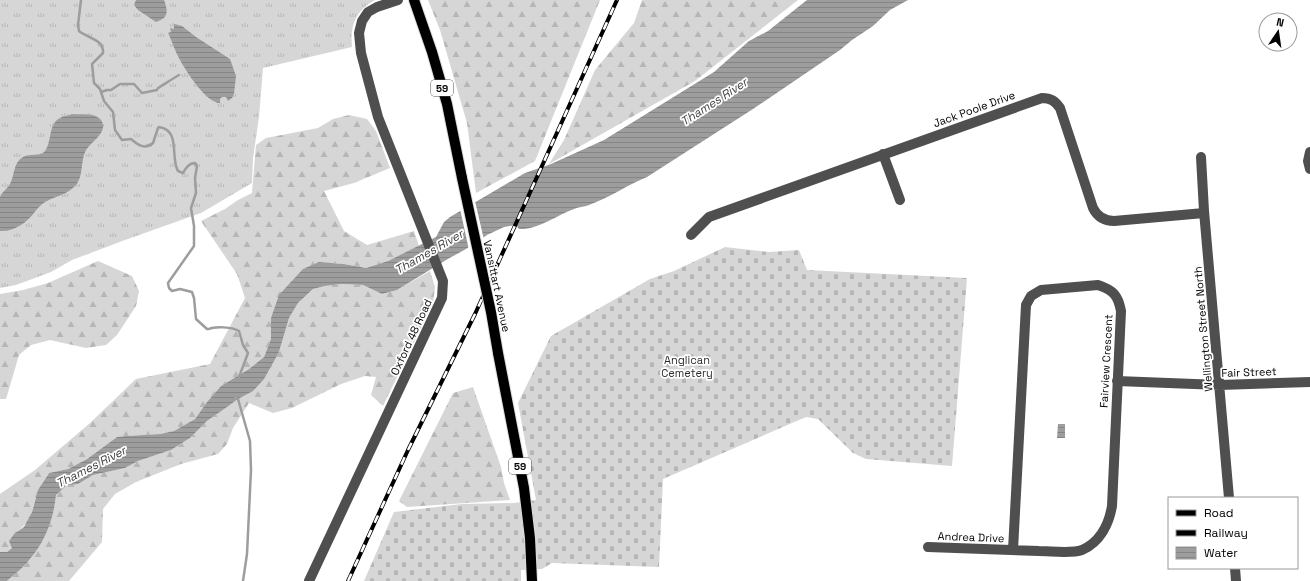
<svg xmlns="http://www.w3.org/2000/svg" width="1310" height="581" viewBox="0 0 1310 581" font-family="'Space Grotesk',sans-serif">
  <style>
    .grass { fill: url(#grass-tufts) }
    .forest { fill: url(#forest-firs) }
    .cemetery { fill: url(#cemetery-stones) }
    .water { fill: url(#water-rules) }
    .pier { fill: #fff }
    .lines { fill: none; stroke-linecap: round; stroke-linejoin: round }
    .stream { stroke: #9d9d9d; stroke-width: 2.5 }
    .major-casing { stroke: #dbdbdb; stroke-width: 12 }
    .minor { stroke: #4f4f4f; stroke-width: 10 }
    .major { stroke: #000; stroke-width: 10 }
    .rail-casing { stroke: #000; stroke-width: 4 }
    .rail { stroke: #fff; stroke-width: 2.5; stroke-dasharray: 8; stroke-linecap: butt }
    .major-bridge-casing { stroke: #dbdbdb; stroke-width: 12; stroke-linecap: butt }
    .major-bridge { stroke: #000; stroke-width: 10 }
    .labels { text-anchor: middle; dominant-baseline: central; stroke-width: 3.5; stroke-linejoin: round; paint-order: stroke }
    .shield { fill: #fff; stroke: #4c4c4c; stroke-width: 1 }
    .shield-label { font-size: 10px; font-weight: bold; fill: #000 }
    .street-label { font-size: 11px; fill: #000; stroke: #fff }
    .park-label { font-size: 11px; fill: #2d2d2d; stroke: #fff }
    .water-label { font-size: 12px; font-style: italic; fill: #3e3e3e; stroke: #fff }
  </style>
  <defs>
    <pattern id="grass-tufts" width="24" height="20" patternUnits="userSpaceOnUse"><rect width="24" height="20" fill="#d6d6d6"/><path d="M3 7l-1-3M5 7V3M7 7l1-3M15 17l-1-3M17 17v-4M19 17l1-3" fill="none" stroke="#b6b6b6"/></pattern>
    <pattern id="forest-firs" width="22" height="20" patternUnits="userSpaceOnUse"><rect width="22" height="20" fill="#d6d6d6"/><path d="M5 1l3.5 6h-7zM16 11l3.5 6h-7z" fill="#b6b6b6"/></pattern>
    <pattern id="cemetery-stones" width="16" height="16" patternUnits="userSpaceOnUse"><rect width="16" height="16" fill="#d6d6d6"/><path d="M2 7V4a2 2 0 0 1 4 0v3zM10 15v-3a2 2 0 0 1 4 0v3z" fill="#b6b6b6"/></pattern>
    <pattern id="water-rules" width="6" height="5" patternUnits="userSpaceOnUse"><rect width="6" height="5" fill="#9d9d9d"/><path d="M0 2.5h6" fill="none" stroke="#858585"/></pattern>
  </defs>
  <rect width="100%" height="100%" fill="#fff"/>
  <!-- grass -->
  <path class="grass" d="M0,0H375C355,11 350,26 352,47L263,68L259,117L253,158L252,183L201,213L125,240L72,260L51,272L16,285L0,288Z"/>
  <!-- forest -->
  <path class="forest" d="M428,0H600L535,161L476,193L467,123L440,30Z
    M642,0H798L695,81L549,164L564,140L595,70L634,23Z
    M349,115L367,119L376,131L390,168L354,183L324,191L344,231L367,245L414,231L419,246L388,261L366,268L344,264L319,262L271,318V339L264,357L249,369L221,386L207,402L195,419L174,431L160,434L126,436L117,437L87,459L68,469L49,473C45,479 41,484 39,490C30,508 36,519 15,533L12,548L7,552H0V494L35,470L90,423L136,379L210,364L245,298L237,274L201,221L225,209L238,200L252,193L256,145L266,138L318,128L333,119Z
    M98,261L132,276L139,291L136,306L117,335L106,345L86,348L50,340L31,345L19,355L6,399H0V294L23,290L48,283Z
    M430,271L435,287L433,303L383,406L371,395L376,377L365,376L341,384L292,408L273,413L249,403L233,428L227,444L218,454L181,464L136,482L115,494L103,509L102,542L69,581H7C15,574 24,567 30,559C45,542 54,518 56,495L66,486L78,484L93,475L125,468L138,461L171,450L190,438L207,421L238,399L279,352L289,318L298,303L313,289L325,286L342,284L363,285L382,294L397,290Z
    M473,387L501,467L504,483L510,500L407,507L399,501L453,393Z"/>
  <!-- cemetery -->
  <path class="cemetery" d="M725,247L769,252L799,250L807,270L967,278L952,466L866,459L853,453L818,419L806,417L663,479L659,567L552,563L542,569L521,570V581H364L394,512L462,504L515,503L536,500L518,403L551,336L650,279L674,271Z"/>
  <!-- water -->
  <path class="water" d="M136,0H164C168,11 169,18 156,22L138,10L134,5Z
    M807,0H908L890,10L873,26L852,40L840,50L753,109L647,177C627,185 609,198 589,205C584,207 578,207 574,209C557,215 538,230 519,229L516,225L504,227L487,235L466,249L446,260L397,290L382,294L363,285L342,284L325,286L313,289L298,303L289,318L279,352L264,379L253,391L238,399L227,407L207,421L190,438L171,450L138,461L125,468L93,475L78,484L66,486L56,495C54,518 45,542 30,559C24,567 15,574 7,581H0V552H7L12,548L9,541L15,533L24,527L32,512L38,490L49,473L68,469L87,459L117,437L126,436L160,434L174,431L195,419L207,402L221,386L249,369L264,357L271,339V318L279,295L303,269L319,262L344,264L366,268L388,261L436,237L444,222L450,217L525,173L551,164L604,140L714,72L749,41L768,31Z
    M174,24L182,26L196,37L230,59L236,76L234,94L232,98L228,101L226,97H222L220,99V103C206,103 185,70 179,58C175,51 172,41 168,33L171,32L170,28L174,29Z
    M72,114C80,115 95,112 101,120C109,132 92,141 86,150C80,161 84,175 76,185C66,196 57,195 45,202C40,205 37,209 34,213C26,223 14,232 0,231C0,223 0,203 0,197C2,192 7,189 10,184C15,175 13,163 23,157C30,153 41,157 45,151C52,142 48,124 60,118C63,116 68,116 72,114Z
    M1058,424H1065V438H1057Z"/>
  <!-- pier -->
  <path class="pier" d="M475,201L484,240L469,250L460,209Z"/>
  <g class="lines">
    <!-- stream -->
    <path class="stream" d="M81,0L78,25L79,31C87,38 104,39 103,53L92,64L94,83L100,89L104,101L113,112L115,130L122,140L131,139C138,145 145,150 153,143L158,128L159,127C181,130 170,158 178,171L183,173C186,168 189,163 195,163L197,166L195,178L196,193L191,208L194,226V246L168,283L169,288L172,291L180,289L192,292L194,298L196,319L207,329H209C215,326 233,327 239,331L243,345L248,353L239,377
      M101,92L107,90H111L120,84H134L142,93L157,90L158,88C160,87 175,77 179,75
      M235,397L238,399L250,441L251,470L247,554L243,581"/>
    <!-- major casing -->
    <g class="major-casing">
      <path id="major" d="M414,0L432,52L447,104L462,178
        M498,353L524,488L530,538L532,581"/>
    </g>
    <!-- minor -->
    <path class="minor" d="M1310,152L1308,161L1310,169
      M883,154L900,200
      M1201,157L1204,211L1229,498
      M691,235L709,217L1042,98C1051,98 1055,101 1060,108L1093,208C1097,216 1104,221 1114,221L1204,213
      M1117,381L1220,385L1310,382
      M928,547C965,548 1002,550 1039,551C1051,551 1071,554 1082,550C1100,542 1109,524 1112,506L1121,311C1118,295 1113,290 1098,285L1041,290L1031,296L1026,305L1013,550
      M1235,568L1236,581
      M309,581L442,298L443,281L378,117L361,53L359,33L362,21L368,12L377,7L398,0"/>
    <!-- major -->
    <use href="#major" class="major"/>
    <!-- rail casing -->
    <g class="rail-casing">
      <path id="rail" d="M348,581L408,450L475,314L617,0"/>
    </g>
    <!-- rail -->
    <use href="#rail" class="rail"/>
    <!-- major-bridge casing -->
    <g class="major-bridge-casing">
      <path id="major-bridge" d="M462,178L491,312L498,353"/>
    </g>
    <!-- major-bridge -->
    <use href="#major-bridge" class="major-bridge"/>
  </g>
  <g class="labels">
    <!-- shield labels -->
    <g class="shield">
      <rect x="431" y="80" width="22" height="16" rx="3"/>
      <rect x="509" y="458" width="22" height="16" rx="3"/>
    </g>
    <g class="shield-label">
      <text x="442" y="88">59</text>
      <text x="520" y="466">59</text>
    </g>
    <!-- street labels -->
    <g class="street-label">
      <text transform="translate(974 109) rotate(-20)">Jack Poole Drive</text>
      <text transform="translate(497 286) rotate(78)">Vansittart Avenue</text>
      <text transform="translate(1203 329) rotate(-95)">Wellington Street North</text>
      <text transform="translate(411 337) rotate(-65)">Oxford 48 Road</text>
      <text transform="translate(1106 361) rotate(-87)">Fairview Crescent</text>
      <text transform="translate(1249 372) rotate(-2)">Fair Street</text>
      <text transform="translate(971 537) rotate(2)">Andrea Drive</text>
    </g>
    <!-- park labels -->
    <g class="park-label">
      <text x="687" y="360">Anglican<tspan x="687" dy="13">Cemetery</tspan></text>
    </g>
    <!-- water labels -->
    <g class="water-label">
      <text transform="translate(714 102) rotate(-33)">Thames River</text>
      <text transform="translate(429 252) rotate(-30)">Thames River</text>
      <text transform="translate(91 467) rotate(-27)">Thames River</text>
    </g>
  </g>
  <!-- legend -->
  <rect x="1168" y="497" width="130" height="72" fill="#ffffff" stroke="#999999"/>
  <rect x="1176" y="510" width="20" height="6" fill="#000000" stroke="#999999"/>
  <text x="1204" y="517" font-size="12" fill="#000000">Road</text>
  <rect x="1176" y="530" width="20" height="6" fill="#000000" stroke="#999999"/>
  <text x="1204" y="537" font-size="12" fill="#000000">Railway</text>
  <rect x="1176" y="547" width="20" height="12" fill="url(#water-rules)" stroke="#999999"/>
  <text x="1204" y="557" font-size="12" fill="#000000">Water</text>
  <!-- north arrow -->
  <g transform="translate(1278 32) rotate(13)"><circle r="19" fill="#ffffff" stroke="#999999"/>
  <path d="M0-3L7 15L0 10L-7 15Z" fill="#000000"/>
  <text y="-6" font-size="11" font-weight="bold" text-anchor="middle" fill="#000000">N</text>
  </g>
</svg>
